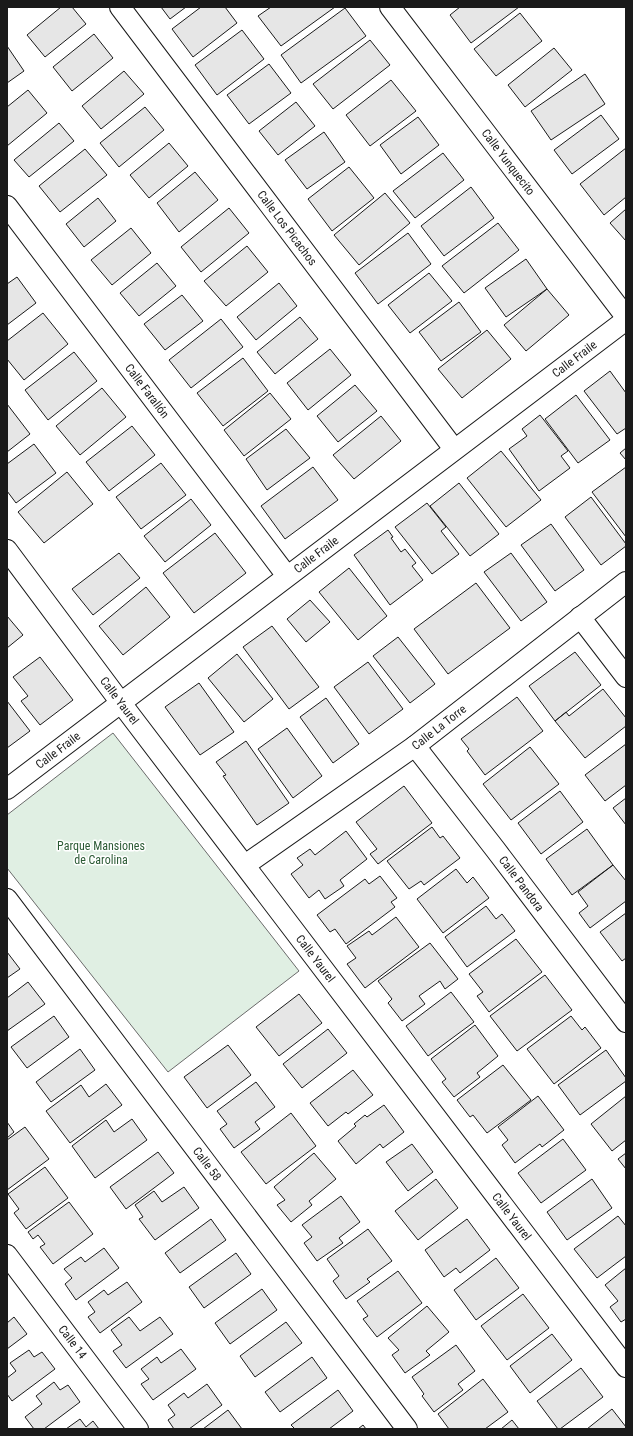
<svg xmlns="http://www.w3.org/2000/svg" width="633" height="1436" viewBox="0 0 633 1436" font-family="'Roboto Condensed',sans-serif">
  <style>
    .green { fill: #e0efe3; stroke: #6a6a6a }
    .building { fill: #e6e6e6; stroke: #1a1a1a }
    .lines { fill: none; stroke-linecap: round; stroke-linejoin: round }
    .minor-casing { stroke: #1a1a1a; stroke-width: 22 }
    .minor { stroke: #fff; stroke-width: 20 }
    .labels { text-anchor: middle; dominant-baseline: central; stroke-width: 3; stroke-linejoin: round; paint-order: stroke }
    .street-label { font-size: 12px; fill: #1a1a1a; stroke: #fff }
    .park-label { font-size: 12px; fill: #2b5a34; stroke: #fff }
  </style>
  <rect width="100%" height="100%" fill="#fff"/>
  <!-- green -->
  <path class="green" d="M113,733L299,971L168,1072L7,868V815Z"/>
  <!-- building -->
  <path class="building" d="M61,7H72L86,24L45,57L27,35Z
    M161,7H186L170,19Z
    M201,7H225L237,23L193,57L172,29Z
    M271,7H335L281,46L258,16Z
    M460,7H519L471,43L450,15Z
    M345,8L366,36L301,83L281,55Z
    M520,13L542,41L496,76L474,49Z
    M242,30L264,59L217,95L195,65Z
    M94,34L113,58L72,91L53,67Z
    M370,40L390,65L333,109L313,84Z
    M7,46L24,71L7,83Z
    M554,48L572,70L525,107L508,85Z
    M269,64L291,93L249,124L227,95Z
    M124,71L144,94L101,129L82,106Z
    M585,74L605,104L551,140L531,111Z
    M391,80L416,111L370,146L346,115Z
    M28,90L47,113L7,146V107Z
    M296,102L315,126L278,155L259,131Z
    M145,107L164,130L119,167L100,143Z
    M601,115L619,139L572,174L554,150Z
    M418,117L439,145L401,174L380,145Z
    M59,123L74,141L29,177L14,160Z
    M324,132L345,162L307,189L285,160Z
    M169,143L188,166L149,198L130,175Z
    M626,148V197L604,215L580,184Z
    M85,149L107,175L60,212L39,186Z
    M443,153L464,180L415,218L393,191Z
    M349,167L374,198L332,231L308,199Z
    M195,172L218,200L179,232L157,203Z
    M471,187L494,218L444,256L421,226Z
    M385,193L410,223L359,265L334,235Z
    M98,198L116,221L84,247L66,224Z
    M229,208L249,233L201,272L181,247Z
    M626,209V241L610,223Z
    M498,223L519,250L464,293L442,266Z
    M131,228L151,253L112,285L91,260Z
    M408,233L431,264L378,304L355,273Z
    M247,246L268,272L226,306L204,281Z
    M526,259L547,289L506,317L485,288Z
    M157,263L176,286L139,316L120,293Z
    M429,273L452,301L410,333L388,305Z
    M17,277L36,303L7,325V284Z
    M279,283L297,306L256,340L237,317Z
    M547,289L569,315L526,351L504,325Z
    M182,295L203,321L165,350L144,324Z
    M459,302L481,332L441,361L419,332Z
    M43,313L68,344L24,380L7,359V341Z
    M300,317L318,339L275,374L257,352Z
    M221,319L243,347L191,388L169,360Z
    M487,330L511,359L462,398L438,369Z
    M330,349L351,375L308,410L287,383Z
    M74,352L97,381L48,420L25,390Z
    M243,358L268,391L223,426L197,393Z
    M610,371L626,393V428L617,434L584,391Z
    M355,385L377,411L338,442L317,416Z
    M102,388L126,417L80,455L56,426Z
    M270,393L291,419L244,456L224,430Z
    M576,395L610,440L578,463L545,419Z
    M7,404L30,434L7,452Z
    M540,415L568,451L561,456L570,468L539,491L509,449L527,436L522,429Z
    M381,416L401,441L354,479L333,455Z
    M132,426L155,455L109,491L86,462Z
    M286,429L310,458L267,490L246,459Z
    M34,444L56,473L16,503L7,491V464Z
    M626,448V460L620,453Z
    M501,451L541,500L506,527L467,478Z
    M161,463L186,495L141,529L116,497Z
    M313,467L338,500L285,539L261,506Z
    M626,467V537L592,492Z
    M67,472L93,504L44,543L18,512Z
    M459,483L499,534L470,556L430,506Z
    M591,497L626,544V546L601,565L565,517Z
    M191,499L211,525L165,562L144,536Z
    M427,503L446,527L441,531L459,554L432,574L395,527Z
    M551,524L584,570L555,591L521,545Z
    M388,530L393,537L391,538L401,552L405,549L416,563L412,566L423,580L390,605L354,555Z
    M215,533L246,573L194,613L163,573Z
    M119,553L140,578L93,615L72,589Z
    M511,553L547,602L521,621L484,572Z
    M349,568L387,616L358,640L319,592Z
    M476,583L510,628L448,674L414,629Z
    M146,587L170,617L123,655L99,626Z
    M310,600L330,622L306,642L287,619Z
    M7,616L23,635L7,648Z
    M272,626L319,687L289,709L243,647Z
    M398,637L435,684L410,703L373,656Z
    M575,652L601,685L555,721L529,686Z
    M237,654L273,699L244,722L208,678Z
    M40,657L73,700L40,725L21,701L28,696L13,677Z
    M368,662L403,709L369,734L334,687Z
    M199,683L234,732L200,755L165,707Z
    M603,689L626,718V726L585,758L555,721L566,712L569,716Z
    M517,697L543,731L485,775L467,751L469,749L461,739Z
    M326,698L359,744L333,763L300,717Z
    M7,701L30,731L7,748Z
    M287,728L322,776L293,798L258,749Z
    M246,741L289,803L257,825L223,776L226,775L216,762Z
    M626,744V785L605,801L585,775Z
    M530,747L559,784L511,820L483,784Z
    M404,786L432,823L378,864L370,854L377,849L356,822Z
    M560,791L583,822L541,854L518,823Z
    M626,798V825L613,808Z
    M432,827L440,838L443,836L460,858L424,885L421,881L409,889L387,861Z
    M587,829L613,865L572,895L546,859Z
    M346,831L367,859L340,880L344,886L325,899L319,890L309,898L291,874L303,865L297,858L310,849L315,855Z
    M613,865L626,881V901L590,928L579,913L588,906L578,892Z
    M456,869L467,883L473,877L489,898L443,933L417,899Z
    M380,876L397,898L391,902L395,907L346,944L335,929L330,932L317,915L365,879L369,884Z
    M486,906L496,919L502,914L515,931L467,967L445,937Z
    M626,913V958L622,961L600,932Z
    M396,917L419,947L365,988L347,964L356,958L347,946L369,931L372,935Z
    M516,939L542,972L489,1012L477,996L483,992L469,974Z
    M430,943L458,979L445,989L440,981L419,996L425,1004L402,1021L388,1003L392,999L378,981Z
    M7,952L20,969L7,978Z
    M545,975L572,1010L517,1051L490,1016Z
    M28,982L45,1004L7,1031V998Z
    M451,992L474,1022L428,1056L406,1026Z
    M299,994L322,1023L279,1056L256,1027Z
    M54,1016L69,1037L27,1068L11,1047Z
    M571,1016L582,1030L585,1027L601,1048L554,1084L527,1049Z
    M475,1025L498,1056L477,1073L480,1077L454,1097L442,1082L446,1079L431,1059Z
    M328,1029L347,1053L302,1088L283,1064Z
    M228,1045L251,1075L207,1108L184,1077Z
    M80,1049L95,1070L51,1102L36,1082Z
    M606,1050L626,1078V1081L580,1115L558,1085Z
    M503,1065L531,1100L487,1133L473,1115L470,1117L457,1100Z
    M353,1070L373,1095L348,1114L346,1112L328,1126L310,1103Z
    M256,1082L275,1107L255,1122L260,1129L234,1148L220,1129L227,1124L217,1111Z
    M106,1084L122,1105L70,1143L46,1111L81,1085L89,1097Z
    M538,1096L564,1130L542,1147L540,1144L515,1163L502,1145L508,1140L498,1127Z
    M626,1096V1140L612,1151L591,1124Z
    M384,1105L404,1132L383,1148L380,1144L356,1164L338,1141L356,1126L354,1124L365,1115L367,1117Z
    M291,1113L316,1146L266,1184L241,1152Z
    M132,1119L147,1140L95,1178L72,1146L106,1120L114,1132Z
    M7,1122L14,1132L7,1138Z
    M25,1127L49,1159L7,1190V1140Z
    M563,1139L586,1170L541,1203L518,1173Z
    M412,1144L433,1172L408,1191L386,1162Z
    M158,1152L174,1173L126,1209L110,1187Z
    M314,1153L336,1179L309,1201L312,1205L291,1222L277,1205L285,1200L274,1187Z
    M626,1153V1169L618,1159Z
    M45,1167L68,1198L26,1229L14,1213L19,1209L8,1194Z
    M436,1179L458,1208L418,1240L395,1211Z
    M592,1179L612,1208L567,1240L547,1212Z
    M184,1187L199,1208L155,1240L139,1219L143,1217L135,1205L154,1191L162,1202Z
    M341,1196L360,1222L339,1238L343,1243L317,1261L304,1243L312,1237L302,1225Z
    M69,1202L93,1234L53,1264L40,1247L45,1244L38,1235L33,1239L28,1232Z
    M618,1216L626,1226V1256L597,1278L574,1249Z
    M211,1219L226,1240L180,1273L165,1253Z
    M467,1219L490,1250L460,1273L456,1268L444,1277L425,1250Z
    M368,1229L392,1261L367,1279L370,1282L346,1299L333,1281L339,1276L327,1259Z
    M104,1248L119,1268L76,1300L65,1284L72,1278L64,1269L81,1257L85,1262Z
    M236,1253L251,1274L204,1308L189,1287Z
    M496,1258L519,1288L476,1320L454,1290Z
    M626,1268V1319L621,1322L610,1307L618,1301L605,1285Z
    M398,1271L422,1303L377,1337L363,1319L368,1316L357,1301Z
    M127,1282L142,1302L100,1333L88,1317L95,1312L88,1302L104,1290L108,1295Z
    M262,1289L277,1310L230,1344L215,1323Z
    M523,1294L549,1328L507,1360L481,1326Z
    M427,1306L449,1332L426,1351L430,1355L405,1373L392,1355L399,1350L388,1338Z
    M14,1317L27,1334L7,1349V1323Z
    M129,1317L140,1331L160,1317L173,1334L126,1368L113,1351L122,1345L111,1330Z
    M286,1322L302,1343L255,1377L240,1356Z
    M552,1334L572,1360L530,1393L510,1366Z
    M456,1345L475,1371L458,1384L463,1390L434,1412L422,1396L424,1394L412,1377Z
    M181,1349L196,1369L153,1400L141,1384L149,1379L141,1369L157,1357L161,1363Z
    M29,1350L34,1357L42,1352L55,1369L12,1401L7,1394V1378L16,1371L10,1363Z
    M312,1357L327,1378L280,1412L265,1392Z
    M581,1368L603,1397L560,1429H558L537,1401Z
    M483,1379L508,1412L485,1429H449L438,1414Z
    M54,1382L60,1390L68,1385L80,1402L44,1429H34L25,1417L42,1404L36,1396Z
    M207,1384L222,1405L189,1429H174L168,1420L175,1415L168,1405L184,1393L188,1398Z
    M338,1390L353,1411L329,1429H295L291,1425Z
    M612,1409L626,1427V1429H587Z
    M228,1410L242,1429H203Z
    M80,1419L86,1427L93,1421L99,1429H66Z
    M512,1420L519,1429H501Z
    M363,1425L366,1429H358Z"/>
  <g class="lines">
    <!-- minor casing -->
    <g class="minor-casing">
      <g id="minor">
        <path id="s1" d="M120,7L454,449"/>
        <path id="s2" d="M390,7L626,317"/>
        <path id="s3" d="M7,206L287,576"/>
        <path id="s4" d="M7,550L121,703L626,1367"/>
        <path d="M580,617L626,677"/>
        <path id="s5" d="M415,746L495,849L626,1022"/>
        <path id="s6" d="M7,789L626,320"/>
        <path id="s7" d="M245,865L415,746L626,582"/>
        <path id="s8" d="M7,899L407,1429"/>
        <path id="s9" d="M7,1255L138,1429"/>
      </g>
    </g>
    <!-- minor -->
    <use href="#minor" class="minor"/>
  </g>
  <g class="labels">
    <!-- street labels -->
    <g class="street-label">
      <text stroke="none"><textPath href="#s2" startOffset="195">Calle Yunquecito</textPath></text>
      <text stroke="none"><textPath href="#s1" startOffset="277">Calle Los Picachos</textPath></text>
      <text stroke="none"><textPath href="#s6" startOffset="712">Calle Fraile</textPath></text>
      <text stroke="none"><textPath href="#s3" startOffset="232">Calle Farallón</textPath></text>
      <text stroke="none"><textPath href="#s6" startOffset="388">Calle Fraile</textPath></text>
      <text stroke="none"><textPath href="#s4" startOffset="188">Calle Yaurel</textPath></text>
      <text stroke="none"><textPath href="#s7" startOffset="238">Calle La Torre</textPath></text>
      <text stroke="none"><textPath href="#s6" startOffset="64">Calle Fraile</textPath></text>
      <text stroke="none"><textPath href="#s5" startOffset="174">Calle Pandora</textPath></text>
      <text stroke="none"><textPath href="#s4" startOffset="512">Calle Yaurel</textPath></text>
      <text stroke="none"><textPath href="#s8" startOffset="332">Calle 58</textPath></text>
      <text stroke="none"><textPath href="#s4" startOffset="836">Calle Yaurel</textPath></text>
      <text stroke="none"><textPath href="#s9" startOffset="109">Calle 14</textPath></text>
    </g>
    <!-- park labels -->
    <g class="park-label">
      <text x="101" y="846">Parque Mansiones<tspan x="101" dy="14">de Carolina</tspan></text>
    </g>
  </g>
  <!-- border -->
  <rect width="633" height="1436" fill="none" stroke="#1a1a1a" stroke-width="16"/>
</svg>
